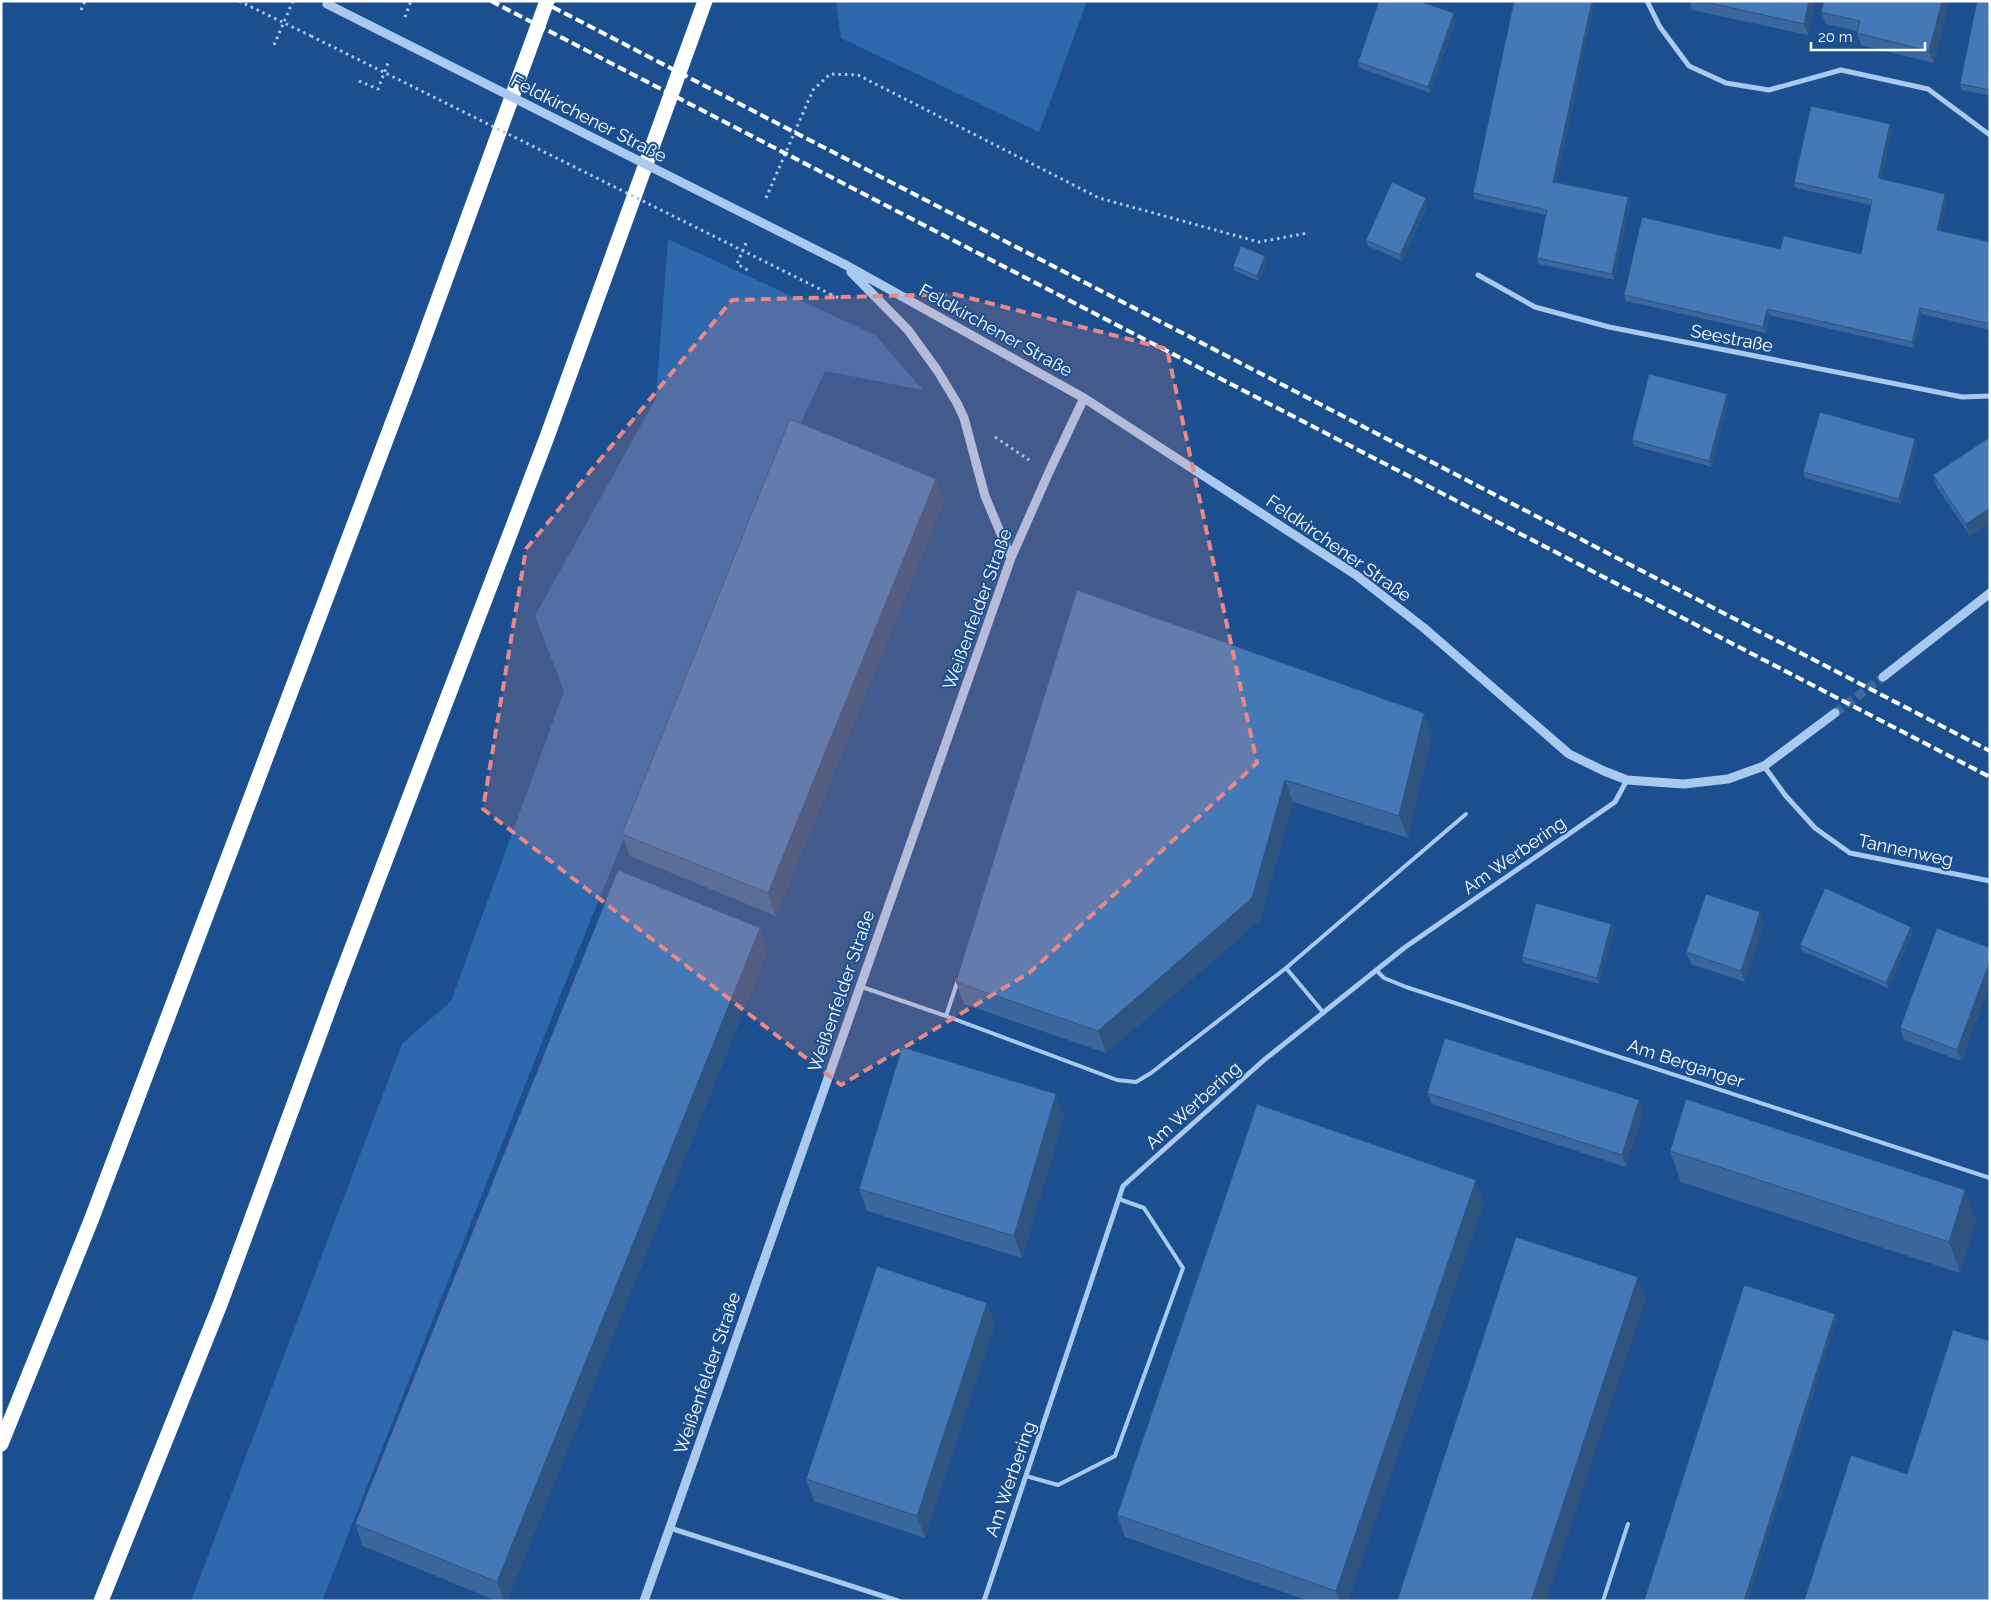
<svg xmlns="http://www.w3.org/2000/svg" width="1991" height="1602" viewBox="0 0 1991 1602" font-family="Raleway,sans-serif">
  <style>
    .green { fill: #2e69ad }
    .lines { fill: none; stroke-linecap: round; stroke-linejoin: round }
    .tertiary-tunnel { stroke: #3d69a0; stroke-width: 9; stroke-dasharray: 9 4.5; stroke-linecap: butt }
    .path { stroke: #a9c9ee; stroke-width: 3; stroke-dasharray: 2.5 4; stroke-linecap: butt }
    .service { stroke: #a9c9ee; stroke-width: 4 }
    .minor { stroke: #a9c9ee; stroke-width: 5 }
    .tertiary { stroke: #a9c9ee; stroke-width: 9 }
    .motorway { stroke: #fff; stroke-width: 15 }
    .rail { stroke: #fff; stroke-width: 4; stroke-dasharray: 9 4; stroke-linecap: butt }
    .path-bridge { stroke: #a9c9ee; stroke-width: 3; stroke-dasharray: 2.5 4; stroke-linecap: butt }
    .tertiary-bridge { stroke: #a9c9ee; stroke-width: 9 }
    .wall { fill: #3a679d }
    .shaded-wall { fill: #305480 }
    .building { fill: #4478b7; stroke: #305480 }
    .marked { fill: #e88989; fill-opacity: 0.2; stroke: #e88989; stroke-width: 4; stroke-dasharray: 10 6; stroke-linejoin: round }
    .labels { text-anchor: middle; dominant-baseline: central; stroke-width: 4; stroke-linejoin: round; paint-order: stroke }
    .street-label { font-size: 18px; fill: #fff; stroke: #1b4f8f }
  </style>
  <rect width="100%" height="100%" fill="#1b4f8f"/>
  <!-- green -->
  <path class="green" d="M836,1H1087L1039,132L841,38Z
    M668,239L875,335L923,390L825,371L738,558L572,966L322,1601H191L402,1044L451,1001L564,691L535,616L656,398Z"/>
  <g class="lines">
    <!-- tertiary-tunnel -->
    <path class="tertiary-tunnel" d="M1835,713L1883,677"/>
    <!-- path -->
    <path class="path" d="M239,1L311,36
      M81,10L85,1
      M405,17L411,1
      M274,45L293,1
      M359,81L378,89L388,63
      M766,198L813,90L830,74L858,75L1099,198L1259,242L1308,233
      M746,243L737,264L751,272
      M830,294L841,299
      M995,437L1029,460"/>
    <!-- service -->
    <path class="service" d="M1286,968L1323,1012
      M1376,970L1384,978L1406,987L1990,1178
      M958,980L946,1016L1117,1080L1136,1082L1151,1073L1286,968L1466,814
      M862,987L946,1016
      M1026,1476L1058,1485L1115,1456L1183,1268L1144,1208L1119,1199
      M1603,1601L1628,1524"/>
    <!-- minor -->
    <path class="minor" d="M1647,1L1660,27L1689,66L1726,83L1769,90L1841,70L1928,89L1990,135
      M1478,275L1535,307L1609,327L1962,397L1990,396
      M1764,766L1785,795L1815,828L1850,853L1990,881
      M670,1528L898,1601
      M984,1601L1123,1186L1264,1060L1404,948L1615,802L1627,780"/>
    <!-- tertiary -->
    <path class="tertiary" d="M844,264L1084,398L1356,575L1424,628L1569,754L1604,771L1627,780L1684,784L1728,779L1764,766L1835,713
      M851,272L908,330L937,370L957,403L964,418L985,496L1011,558
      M1883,677L1990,593
      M644,1601L1011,558L1049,472L1084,398"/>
    <!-- motorway -->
    <path class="motorway" d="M1,1444L92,1218L415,363L547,1
      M101,1601L221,1302L337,987L547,437L705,1"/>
    <!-- rail -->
    <path class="rail" d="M491,1L1990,777
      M541,1L1990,751"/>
    <!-- path-bridge -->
    <path class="path-bridge" d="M311,36L830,294"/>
    <!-- tertiary-bridge -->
    <path class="tertiary-bridge" d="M327,4L844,264"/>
  </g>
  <!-- wall -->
  <path class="wall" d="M1689,1H1815L1808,35L1692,10Z
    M1824,1H1949L1934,63L1861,45L1857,33V31L1826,24L1821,12Z
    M1990,1V96L1962,90L1960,84Z
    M1456,19L1430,93L1360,68L1358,62Z
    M1890,124L1892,130L1881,179L1945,194L1947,200L1940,231L1990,242V330L1922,314L1914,348L1769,315L1766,333L1626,301L1624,295L1780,249L1861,254L1871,205L1796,188L1794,182Z
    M1557,182L1628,197L1630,203L1614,280L1539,264L1537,258L1546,215L1475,199L1473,193Z
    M1428,204L1402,261L1368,246L1366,240Z
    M1265,256L1267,262L1259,281L1235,271L1233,266Z
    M1727,394L1729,400L1712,467L1634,446L1632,440Z
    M1990,437V523L1970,536L1937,487L1933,475Z
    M1917,445L1901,504L1805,478L1803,472Z
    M944,501L776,916L630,856L622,834Z
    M1077,590L1424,713L1432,735L1408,838L1293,802L1260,920L1106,1053L964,1004L956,982Z
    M1611,924L1614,930L1599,984L1524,963L1522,957Z
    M1764,924L1745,982L1691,964L1686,952Z
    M1911,927L1913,933L1888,988L1802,951L1800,945Z
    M1990,948V984L1961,1061L1904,1040L1900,1028Z
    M768,950L507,1601H497L363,1546L355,1524Z
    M1427,1093L1639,1100L1643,1112L1626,1167L1432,1104Z
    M1064,1117L1022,1258L867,1211L859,1189Z
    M1670,1151L1976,1221L1960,1273L1681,1182Z
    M1484,1202L1348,1601H1309L1125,1537L1117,1515Z
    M995,1325L925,1538L814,1501L806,1479Z"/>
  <!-- shaded-wall -->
  <path class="shaded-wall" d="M1592,1H1595L1556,187L1553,182Z
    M1809,1H1815L1808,35L1804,24Z
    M1942,1H1949L1934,63L1929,51Z
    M1454,13L1456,19L1430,93L1428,87Z
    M1890,124L1892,130L1880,184L1878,178Z
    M1945,194L1947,200L1939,236L1937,230Z
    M1628,197L1630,203L1614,280L1612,274Z
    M1426,198L1428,204L1402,261L1400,255Z
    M1265,256L1267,262L1259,281L1257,276Z
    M1920,308L1922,314L1914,348L1912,342Z
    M1767,309L1769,315L1766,333L1763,327Z
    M1727,394L1729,400L1712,467L1709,461Z
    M1915,439L1917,445L1901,504L1899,499Z
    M936,479L944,501L776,916L768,893Z
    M1990,508V523L1970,536L1966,524Z
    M1424,713L1432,735L1408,838L1399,816Z
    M1285,780L1293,802L1260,920L1106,1053L1098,1031Z
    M1760,912L1764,924L1745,982L1741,971Z
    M1611,924L1614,930L1599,984L1597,978Z
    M1911,927L1913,933L1888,988L1886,983Z
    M760,928L768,950L507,1601H504L497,1582Z
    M1990,961V984L1961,1061L1957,1050Z
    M1056,1094L1064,1117L1022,1258L1014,1236Z
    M1639,1100L1643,1112L1626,1167L1622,1155Z
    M1476,1180L1484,1202L1348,1601H1340L1336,1591Z
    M1965,1190L1976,1221L1960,1273L1949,1242Z
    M1638,1277L1646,1299L1546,1601H1531Z
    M987,1303L995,1325L925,1538L917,1516Z
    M1835,1314L1837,1320L1748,1601H1744Z"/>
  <!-- building -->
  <path class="building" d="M1379,1H1419L1454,13L1428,87L1358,62Z
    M1514,1H1592L1553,182L1628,197L1612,274L1537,258L1547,210L1473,193Z
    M1701,1H1809L1804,24Z
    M1824,1H1942L1929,51L1857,33L1860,21L1821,12Z
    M1977,1H1990V90L1960,84Z
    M1811,106L1890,124L1878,178L1945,194L1937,230L1990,242V324L1920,308L1912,342L1767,309L1763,327L1624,295L1642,217L1780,249L1784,236L1861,254L1872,200L1794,182Z
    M1392,182L1426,198L1400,255L1366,240Z
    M1241,246L1265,256L1257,276L1233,266Z
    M1649,374L1727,394L1709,461L1632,440Z
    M1820,412L1915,439L1899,499L1803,472Z
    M790,419L936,479L768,893L622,834Z
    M1990,437V508L1966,524L1933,475Z
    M1077,590L1424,713L1399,816L1285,780L1252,898L1098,1031L956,982Z
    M618,870L760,928L497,1582L355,1524Z
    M1825,888L1911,927L1886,983L1800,945Z
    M1706,894L1760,912L1741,971L1686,952Z
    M1536,903L1611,924L1597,978L1522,957Z
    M1937,928L1990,948V961L1957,1050L1900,1028Z
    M1445,1038L1639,1100L1622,1155L1427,1093Z
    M902,1047L1056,1094L1014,1236L859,1189Z
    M1686,1099L1965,1190L1949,1242L1670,1151Z
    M1257,1104L1476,1180L1336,1591L1117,1515Z
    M1516,1237L1638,1277L1531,1601H1397Z
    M877,1266L987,1303L917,1516L806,1479Z
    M1744,1285L1835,1314L1744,1601H1644Z
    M1953,1330L1990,1341V1601H1804L1851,1455L1907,1474Z"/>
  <!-- marked area -->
  <path class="marked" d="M954,294L1167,349L1257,763L1029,973L841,1085L483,809L526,549L732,300Z"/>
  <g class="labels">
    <!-- street labels -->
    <g class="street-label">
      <text transform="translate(589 118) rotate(27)">Feldkirchener Straße</text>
      <text transform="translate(996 330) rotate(29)">Feldkirchener Straße</text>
      <text transform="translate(1732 338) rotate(11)">Seestraße</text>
      <text transform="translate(1339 548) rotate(35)">Feldkirchener Straße</text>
      <text transform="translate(977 609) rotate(-70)">Weißenfelder Straße</text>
      <text transform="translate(1906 850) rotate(12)">Tannenweg</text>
      <text transform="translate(1514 855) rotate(-35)">Am Werbering</text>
      <text transform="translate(841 991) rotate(-71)">Weißenfelder Straße</text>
      <text transform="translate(1686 1063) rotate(18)">Am Berganger</text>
      <text transform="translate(1193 1105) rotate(-42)">Am Werbering</text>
      <text transform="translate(707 1373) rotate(-71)">Weißenfelder Straße</text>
      <text transform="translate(1010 1479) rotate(-71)">Am Werbering</text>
    </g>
  </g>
  <!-- border -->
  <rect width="1991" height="1602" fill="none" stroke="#ffffff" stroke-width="5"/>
  <!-- scale -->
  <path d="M1811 42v8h114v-8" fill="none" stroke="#ffffff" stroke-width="2.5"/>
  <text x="1818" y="42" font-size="15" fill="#ffffff" stroke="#1b4f8f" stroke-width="4" paint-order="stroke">20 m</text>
</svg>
